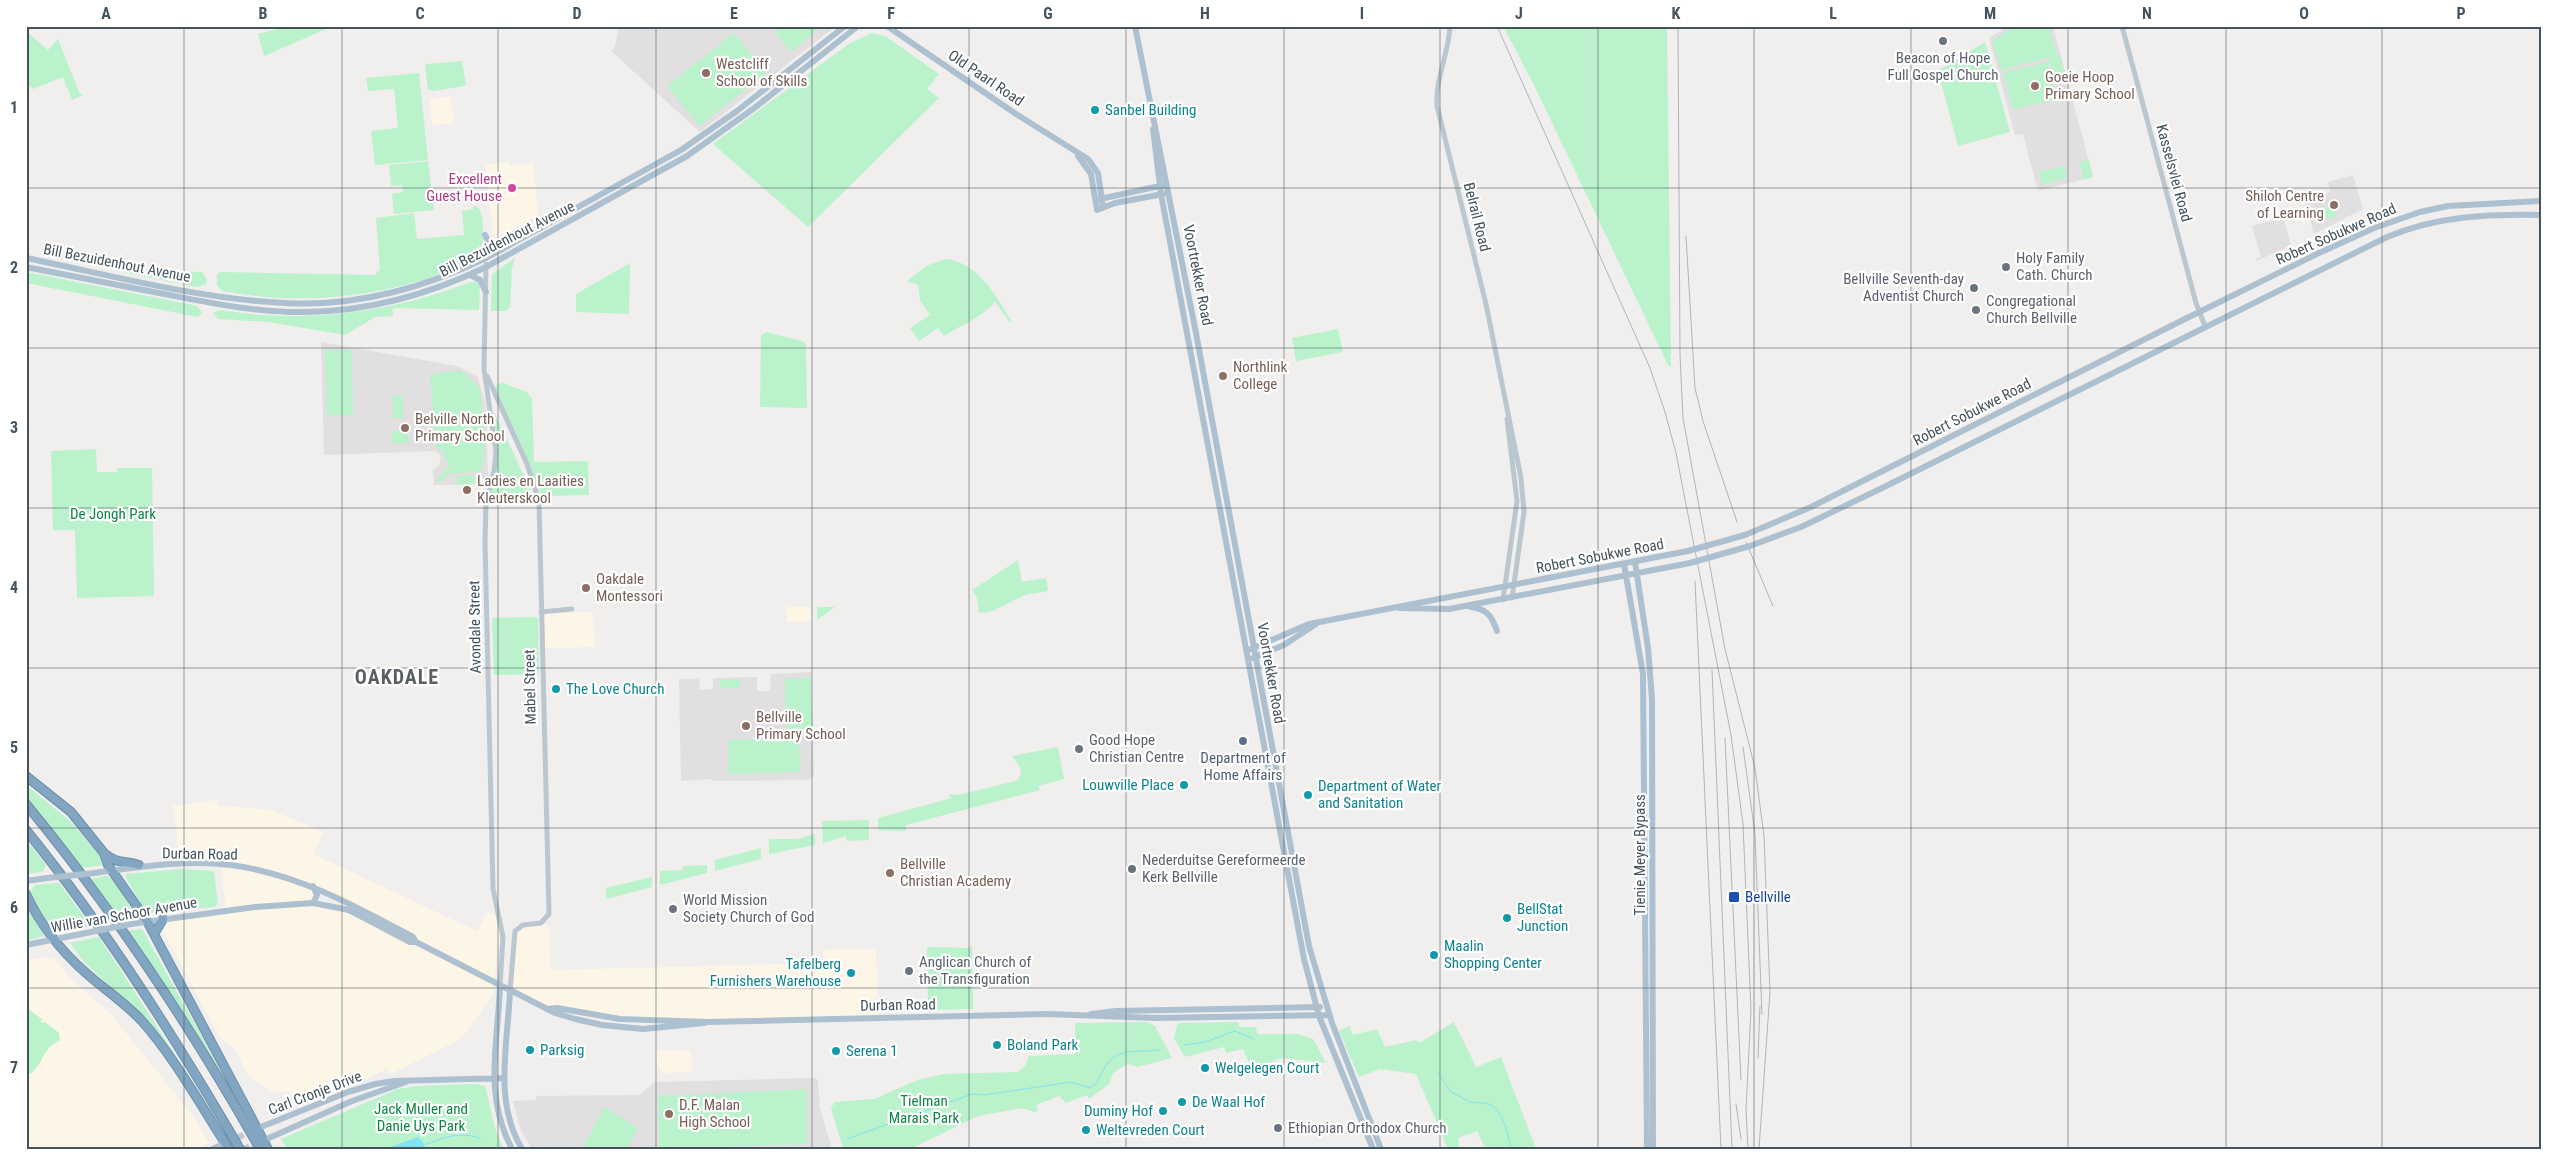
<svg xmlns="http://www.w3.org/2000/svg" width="2567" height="1175" viewBox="0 0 2567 1175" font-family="'Roboto Condensed',sans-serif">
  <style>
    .commercial { fill: #fdf5e6; fill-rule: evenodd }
    .education { fill: #e2dfe0 }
    .green { fill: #b9f2cb }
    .water { fill: #82e3f3 }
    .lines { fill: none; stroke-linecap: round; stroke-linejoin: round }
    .stream { stroke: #82e3f3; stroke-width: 1 }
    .major-tunnel { stroke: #c6c7ca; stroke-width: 6; stroke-dasharray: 6 3; stroke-linecap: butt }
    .highway-casing { stroke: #6d90ad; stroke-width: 10 }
    .minor { stroke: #bbc7cf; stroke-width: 5 }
    .major { stroke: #acc0d0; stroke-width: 6 }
    .highway { stroke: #82a5c1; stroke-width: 8 }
    .rail { stroke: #b0b4b9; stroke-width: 1 }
    .major-bridge { stroke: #acc0d0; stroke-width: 6 }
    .grid { fill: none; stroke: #45535d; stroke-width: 1; stroke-opacity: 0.55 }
    .worship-dot { fill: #6b7280; stroke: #fff; stroke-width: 2 }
    .education-dot { fill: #8d6e63; stroke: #fff; stroke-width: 2 }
    .culture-dot { fill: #0f9aa8; stroke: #fff; stroke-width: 2 }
    .hotel-dot { fill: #d1479c; stroke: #fff; stroke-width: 2 }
    .service-dot { fill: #5c6f8a; stroke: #fff; stroke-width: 2 }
    .transit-dot { fill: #1a4fb4; stroke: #fff; stroke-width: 2 }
    .labels { text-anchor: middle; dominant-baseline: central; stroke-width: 4.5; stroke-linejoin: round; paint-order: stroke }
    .worship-label { font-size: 15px; fill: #5b616d; stroke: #fff; text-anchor: start }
    .education-label { font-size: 15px; fill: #785e54; stroke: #fff; text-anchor: start }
    .street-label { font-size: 15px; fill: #45535d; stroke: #fff }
    .culture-label { font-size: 15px; fill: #0d838f; stroke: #fff; text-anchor: start }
    .hotel-label { font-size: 15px; fill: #b23c85; stroke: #fff; text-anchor: end }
    .park-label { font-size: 15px; fill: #0f8543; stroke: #fff }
    .service-label { font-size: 15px; fill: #4e5e75; stroke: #fff }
    .transit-label { font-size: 15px; fill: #164399; stroke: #fff; text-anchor: start }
    .district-label { font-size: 20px; font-weight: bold; letter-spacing: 1px; fill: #5a5f64; stroke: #fff }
    .neatline { fill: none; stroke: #45535d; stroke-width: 2 }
    .grid-label { font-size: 16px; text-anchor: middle; font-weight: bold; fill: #45535d }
  </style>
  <rect width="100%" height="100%" fill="#f1eeee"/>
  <!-- commercial -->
  <path class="commercial" d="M451,96L454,123L432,125L430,99Z
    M509,162L510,165L533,164L538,211L536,216L497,238L493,235L486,165Z
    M787,607H809L812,621L787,622Z
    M593,612L595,647L545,648L544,617L547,613Z
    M218,800V805L271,810L324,832L313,854L477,931L487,912L498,917L500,924L493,994L465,1034L453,1043L391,1074L387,1069L329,1095L307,1101L301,1091L275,1092L255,1082L245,1069L234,1047L220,1038L163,931L168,924L167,919L226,911L221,865L180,864L173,806ZM315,888L410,942L337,908L313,903Z
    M544,922L549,930L551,970L823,963V950L876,949L878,1017L652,1020L547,1008L510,990L514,937L519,927Z
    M48,957L55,959L71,979L110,1013L192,1115L209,1143L196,1149H26V960Z
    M656,1050H691L692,1072L662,1073L661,1069H657Z"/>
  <!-- education -->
  <path class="education" d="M619,26H836L700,132L611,51L615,46Z
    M2008,26H2053L2093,177L2038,191L2023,134L2015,135L1989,38Z
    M2353,175L2363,209L2314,234L2304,200L2330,192L2328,182Z
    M2283,217L2291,245L2257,261L2256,259L2261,257L2252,226Z
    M321,342L457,366L477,376L486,405L488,479H475V476H457V485H434L433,470L439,465L441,459L439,454L435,451L324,455Z
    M811,672L814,775L809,780L713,781L712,779L681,781L679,679H699L700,690L713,689V678L757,677V691H770L771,674Z
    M815,1078L818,1081L820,1108L832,1149H532L521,1131L513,1101L536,1100V1096L639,1095L655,1082Z"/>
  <!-- green -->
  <path class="green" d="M290,26H333L264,56L258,34Z
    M783,26H822L791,52L775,32Z
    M1503,26H1667L1671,367L1668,365L1533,83Z
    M2016,26H2049L2057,55L2001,70L1992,41Z
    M26,31L48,50L58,39L79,92L83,95L72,100L63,77L33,89L26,83Z
    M734,33L766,73L699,126L667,86Z
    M872,33L885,36L939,74L927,89L939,98L808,227L713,144L850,43Z
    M1985,42L2010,132L1958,146L1938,71Z
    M2060,55L2066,80L2055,83L2048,58Z
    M462,61L466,84L464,86L433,91L428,89L425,66L427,64Z
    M2047,62L2057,99L2013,110L2003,73Z
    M419,73L428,160L375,165L371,131L398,128L394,89L368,91L366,78Z
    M2089,160L2093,177L2083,180L2080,162Z
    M428,161L434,210L394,214L392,194L403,192L402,185L391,186L389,165Z
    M2064,166L2067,178L2042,185L2039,172Z
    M473,206H477C486,217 483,241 481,254C472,264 455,268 443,273C372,299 297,305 222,291L217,285V275L220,272L375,275L380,269L376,218L414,213L417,239L464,235L462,211L473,209Z
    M2334,206L2337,216L2317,221L2314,211Z
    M515,258L512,268L510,307L506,311H491L492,274Z
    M946,259C979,263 995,295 1011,320L1010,323L995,301C987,315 957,327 944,336L938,328L919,341L910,328L930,315L920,300L918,285L907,281L926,266Z
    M630,263L629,314L576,312V294Z
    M123,270L202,272L207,280L206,284L197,287L123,272Z
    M26,272L193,305L198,307L202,313L198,317L26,283Z
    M471,282H476L480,285L479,310L394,308L392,311L394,316L375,317L345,335L269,322L218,319L213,313L220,310C308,324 389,313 471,282Z
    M1338,329L1343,352L1296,361L1292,338Z
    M766,332L802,341L806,344L807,408L760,407L761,336Z
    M325,350H352L353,415H327Z
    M462,371L480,388L485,447L481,471L451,474L450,471L440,483L436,480L447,468L450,470L443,451L436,447L430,376L437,373Z
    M503,383L527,392L532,399L534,462L588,461L589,495L542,496L495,389L497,384Z
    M392,396H403L404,418H393Z
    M494,412L531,491L528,497L489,498L497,451Z
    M391,431H409V443L392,444Z
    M96,449L97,472H117V468H152L154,596L77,598L75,530H53L51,451Z
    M457,476H475L476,484L457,485Z
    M1018,560L1022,582L1046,578L1048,591L1025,595L993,611L979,613L977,598L972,590Z
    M817,607H835L817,620Z
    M534,617L538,618L539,674L494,675L492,618Z
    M785,678H811L813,733L786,734Z
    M720,680H740V688H720Z
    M799,738L800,772L729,774L728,740Z
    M1058,747L1064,779L1038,786L1040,790L906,825V831L878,830V818L952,798L949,796L951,794L958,795L1016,781C1026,772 1019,765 1012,756Z
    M26,785L70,821L100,856L104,865L81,868L26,798Z
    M869,820V840L847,841L846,836L823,843L822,821Z
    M815,834V845L769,854V839H797Z
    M26,840L46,865L42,872L26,874Z
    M761,848V859L715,871V860Z
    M707,865V873L660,885V871L683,870V866Z
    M181,869L214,871L218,904L214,907L147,914L126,878V874Z
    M107,876C116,879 135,910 131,918L120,920L90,879Z
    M652,877V887L606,899V888Z
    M59,883L91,926C82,928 67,934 59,931C50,928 33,900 31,891L35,885Z
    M26,906L44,936L26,941Z
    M142,929L249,1121L179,1007L127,931Z
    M99,937L216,1118L214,1119L135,1009L85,963L70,943Z
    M972,946L973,1009L928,1010L927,947L968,948Z
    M27,1008L43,1020L40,1021L42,1023L45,1022L59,1033L60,1041C42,1046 43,1068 28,1075L26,1057L30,1053L26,1050Z
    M1147,1022L1155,1026L1172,1058L1137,1067L1129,1064L1124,1066L1113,1073L1109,1084L1089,1099L1087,1095L1066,1103L1059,1096L1036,1105L1038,1111L1034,1112L1022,1108L978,1116L914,1147L843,1149L831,1108L835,1102L874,1099L918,1080L943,1074L1018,1072L1025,1066L1029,1056L1075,1054V1023Z
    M1238,1022L1239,1027H1256L1257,1034H1298L1313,1039L1326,1063L1282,1058L1252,1070L1243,1049L1226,1053L1224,1047L1185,1057L1174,1038L1178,1023Z
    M1454,1022L1476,1067L1501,1057L1536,1149H1494L1491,1146L1485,1148L1477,1131L1458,1138L1459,1149H1448L1416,1074L1380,1069L1359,1077L1339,1031L1349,1026L1353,1035L1377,1029L1385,1047L1416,1040L1419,1043Z
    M478,1084L485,1086L495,1128L503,1149H287L281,1139L398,1089L416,1086Z
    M807,1089V1144L659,1149L658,1096Z
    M604,1107L638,1128L627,1149H582Z"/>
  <!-- water -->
  <path class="water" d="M418,1137L423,1142L424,1149H385Z"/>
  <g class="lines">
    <!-- stream -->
    <path class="stream" d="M1184,1045L1205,1042L1235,1031L1254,1039
      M1438,1073L1451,1092L1468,1101
      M1470,1102C1477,1103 1488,1102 1494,1107C1504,1116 1509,1137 1511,1149
      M847,1139L972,1094L984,1095L1071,1082L1090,1088C1098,1084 1100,1076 1104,1069C1115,1046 1138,1053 1159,1050
      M423,1145C446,1138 456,1131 480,1138"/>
    <!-- major-tunnel -->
    <path class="major-tunnel" d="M222,1145L254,1130
      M244,1149L261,1141"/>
    <!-- highway casing -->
    <g class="highway-casing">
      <path id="highway" d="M26,776L71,812L104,853L108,865L147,921L268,1149
        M26,804C115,912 191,1027 260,1149
        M26,830C107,930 175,1038 240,1149
        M104,853C118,865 125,860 139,865
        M26,894C40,924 61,951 86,973C104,989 124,1002 141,1020C175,1058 201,1106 229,1149
        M154,934L163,919"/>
    </g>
    <!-- minor -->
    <path class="minor" d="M1450,26C1449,53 1435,79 1437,106L1486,304L1521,478L1524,512L1512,598
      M2122,26L2196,303L2205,326
      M486,264L484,369L496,452L494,471L486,502L485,542L493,889L503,937L500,986
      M487,376L527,464L539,501L549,914L541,923L523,925L515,931L510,991
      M1503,600L1517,501L1507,419
      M541,612L572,609"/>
    <!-- major -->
    <path class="major" d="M887,26L1016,114L1088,159L1098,173L1103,207
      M1135,26L1196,333L1309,946L1332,1023L1381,1149
      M1153,129L1161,194L1304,959L1319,1016L1373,1149
      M1078,156L1091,174L1097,210L1115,203L1163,194
      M1100,199L1164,185
      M485,235L490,245L501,250
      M26,258C110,275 199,299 284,303C354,307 424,288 486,258L681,150L737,111L845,26
      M26,267C72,276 118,285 164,294C211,303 259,313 307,312C369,311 430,294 486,267L687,156L753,109L858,26
      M470,275L480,280L486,292
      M1745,535L1811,507L2183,320L2319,253L2374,228L2420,212L2448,206L2541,201
      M1750,546L1801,527L1878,490L2387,237C2437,216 2487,214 2541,215
      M1635,562L1648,648L1652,699L1653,1149
      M1624,564L1643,674L1647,1149
      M1471,607C1488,609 1492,617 1497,631
      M1399,608L1449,609L1690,563
      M1251,649L1309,624L1688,551
      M1253,658L1284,645L1316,624
      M95,873C139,867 186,859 231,865C298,874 355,906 413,937L416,942
      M26,881L47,878
      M313,903L317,895L313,886
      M131,924L255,907L313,903L349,910L410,942H416L555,1013L575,1019L602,1025L643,1029L704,1023
      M26,945L86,933
      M500,986C498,1044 483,1094 512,1149
      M510,991C508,1043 493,1101 522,1149
      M548,1009L557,1008L620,1019L708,1022L1047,1014L1156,1018L1329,1015
      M1091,1014L1116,1011L1320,1007
      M261,1127L348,1092L375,1084L394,1081L504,1078
      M269,1138L352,1101L406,1082
      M213,1149L221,1145"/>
    <!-- highway -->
    <use href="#highway" class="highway"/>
    <!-- rail -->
    <path class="rail" d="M1497,26L1650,368L1665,412L1676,453L1731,735L1743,824L1751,1010L1746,1109L1748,1149
      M1678,26L1680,355L1683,418L1725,649L1755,768L1764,836L1770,992L1759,1149
      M1686,236L1695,388L1703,421L1737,522
      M1746,542L1773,606
      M1695,581L1721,1149
      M1712,670L1732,1149
      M1725,738L1741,1080
      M1743,747L1755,834L1762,1014
      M1758,1058L1760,1006
      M1736,1104L1741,1139"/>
    <!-- major-bridge -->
    <path class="major-bridge" d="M1688,551L1745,535
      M1690,563L1750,546
      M47,878L95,873
      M86,933L131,924"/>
  </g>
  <!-- grid -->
  <path class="grid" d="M184,26V1149M342,26V1149M498,26V1149M656,26V1149M812,26V1149M969,26V1149M1126,26V1149M1284,26V1149M1440,26V1149M1598,26V1149M1754,26V1149M1911,26V1149M2068,26V1149M2226,26V1149M2382,26V1149M26,188H2541M26,348H2541M26,508H2541M26,668H2541M26,828H2541M26,988H2541"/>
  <!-- markers -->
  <g class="worship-dot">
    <circle cx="1943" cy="41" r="5"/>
    <circle cx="2006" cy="267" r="5"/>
    <circle cx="1974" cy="288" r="5"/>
    <circle cx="1976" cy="310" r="5"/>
    <circle cx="1079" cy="749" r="5"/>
    <circle cx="1132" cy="869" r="5"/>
    <circle cx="673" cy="909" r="5"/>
    <circle cx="909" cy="971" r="5"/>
    <circle cx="1278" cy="1128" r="5"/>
  </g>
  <g class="education-dot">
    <circle cx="706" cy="73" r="5"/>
    <circle cx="2035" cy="86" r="5"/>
    <circle cx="2334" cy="205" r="5"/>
    <circle cx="1223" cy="376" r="5"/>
    <circle cx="405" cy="428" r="5"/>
    <circle cx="467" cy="490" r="5"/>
    <circle cx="586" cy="588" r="5"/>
    <circle cx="746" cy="726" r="5"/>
    <circle cx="890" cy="873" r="5"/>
    <circle cx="669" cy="1114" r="5"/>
  </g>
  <g class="culture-dot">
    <circle cx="1095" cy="110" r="5"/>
    <circle cx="556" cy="689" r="5"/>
    <circle cx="1184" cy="785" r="5"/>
    <circle cx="1308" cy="795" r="5"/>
    <circle cx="1507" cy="918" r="5"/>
    <circle cx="1434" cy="955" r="5"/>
    <circle cx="851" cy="973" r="5"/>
    <circle cx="997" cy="1045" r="5"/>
    <circle cx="530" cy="1050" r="5"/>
    <circle cx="836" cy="1051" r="5"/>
    <circle cx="1205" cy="1068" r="5"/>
    <circle cx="1182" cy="1102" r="5"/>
    <circle cx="1163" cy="1111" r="5"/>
    <circle cx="1086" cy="1130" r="5"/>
  </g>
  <circle class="hotel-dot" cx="512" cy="188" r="5"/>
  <circle class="service-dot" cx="1243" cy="741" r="5"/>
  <rect class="transit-dot" x="1728" y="891" width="12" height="12" rx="2.5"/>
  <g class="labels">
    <!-- worship labels -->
    <g class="worship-label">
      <text x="1943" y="58" text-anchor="middle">Beacon of Hope<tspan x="1943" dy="17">Full Gospel Church</tspan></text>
      <text x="2016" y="258">Holy Family<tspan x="2016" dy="17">Cath. Church</tspan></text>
      <text x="1964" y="279" text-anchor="end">Bellville Seventh-day<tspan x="1964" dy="17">Adventist Church</tspan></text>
      <text x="1986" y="301">Congregational<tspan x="1986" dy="17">Church Bellville</tspan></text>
      <text x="1089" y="740">Good Hope<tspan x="1089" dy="17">Christian Centre</tspan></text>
      <text x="1142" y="860">Nederduitse Gereformeerde<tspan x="1142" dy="17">Kerk Bellville</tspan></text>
      <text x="683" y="900">World Mission<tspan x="683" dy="17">Society Church of God</tspan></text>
      <text x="919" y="962">Anglican Church of<tspan x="919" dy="17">the Transfiguration</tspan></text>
      <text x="1288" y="1128">Ethiopian Orthodox Church</text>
    </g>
    <!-- education labels -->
    <g class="education-label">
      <text x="716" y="64">Westcliff<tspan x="716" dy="17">School of Skills</tspan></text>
      <text x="2045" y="77">Goeie Hoop<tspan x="2045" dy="17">Primary School</tspan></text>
      <text x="2324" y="196" text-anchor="end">Shiloh Centre<tspan x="2324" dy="17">of Learning</tspan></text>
      <text x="1233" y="367">Northlink<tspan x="1233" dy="17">College</tspan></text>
      <text x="415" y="419">Belville North<tspan x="415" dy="17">Primary School</tspan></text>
      <text x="477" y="481">Ladies en Laaities<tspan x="477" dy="17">Kleuterskool</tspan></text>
      <text x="596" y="579">Oakdale<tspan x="596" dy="17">Montessori</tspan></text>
      <text x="756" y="717">Bellville<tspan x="756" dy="17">Primary School</tspan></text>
      <text x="900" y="864">Bellville<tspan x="900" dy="17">Christian Academy</tspan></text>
      <text x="679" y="1105">D.F. Malan<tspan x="679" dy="17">High School</tspan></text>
    </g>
    <!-- street labels -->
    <g class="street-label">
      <text transform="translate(986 78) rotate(34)">Old Paarl Road</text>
      <text transform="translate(2174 173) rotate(75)">Kasselsvlei Road</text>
      <text transform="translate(1477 217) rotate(76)">Belrail Road</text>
      <text transform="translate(2336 234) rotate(-24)">Robert Sobukwe Road</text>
      <text transform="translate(507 239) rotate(-27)">Bill Bezuidenhout Avenue</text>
      <text transform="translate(117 263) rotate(11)">Bill Bezuidenhout Avenue</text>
      <text transform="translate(1198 275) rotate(79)">Voortrekker Road</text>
      <text transform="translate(1972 412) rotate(-27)">Robert Sobukwe Road</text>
      <text transform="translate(1600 556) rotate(-11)">Robert Sobukwe Road</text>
      <text transform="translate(475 627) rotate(-91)">Avondale Street</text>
      <text transform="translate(1271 673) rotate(80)">Voortrekker Road</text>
      <text transform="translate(530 687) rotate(-91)">Mabel Street</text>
      <text transform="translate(200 854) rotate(1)">Durban Road</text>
      <text transform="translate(1640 855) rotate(-90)">Tienie Meyer Bypass</text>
      <text transform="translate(124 915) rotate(-10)">Willie van Schoor Avenue</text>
      <text transform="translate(898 1005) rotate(-1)">Durban Road</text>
      <text transform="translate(315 1093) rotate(-21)">Carl Cronje Drive</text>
    </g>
    <!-- culture labels -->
    <g class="culture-label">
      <text x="1105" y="110">Sanbel Building</text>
      <text x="566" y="689">The Love Church</text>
      <text x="1174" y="785" text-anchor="end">Louwville Place</text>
      <text x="1318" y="786">Department of Water<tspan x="1318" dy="17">and Sanitation</tspan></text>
      <text x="1517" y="909">BellStat<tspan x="1517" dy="17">Junction</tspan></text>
      <text x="1444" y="946">Maalin<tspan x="1444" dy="17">Shopping Center</tspan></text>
      <text x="841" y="964" text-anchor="end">Tafelberg<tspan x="841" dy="17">Furnishers Warehouse</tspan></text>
      <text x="1007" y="1045">Boland Park</text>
      <text x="540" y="1050">Parksig</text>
      <text x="846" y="1051">Serena 1</text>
      <text x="1215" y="1068">Welgelegen Court</text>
      <text x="1192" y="1102">De Waal Hof</text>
      <text x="1153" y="1111" text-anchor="end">Duminy Hof</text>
      <text x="1096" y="1130">Weltevreden Court</text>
    </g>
    <!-- hotel labels -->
    <g class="hotel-label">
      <text x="502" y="179">Excellent<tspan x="502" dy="17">Guest House</tspan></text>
    </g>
    <!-- park labels -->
    <g class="park-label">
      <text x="113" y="514">De Jongh Park</text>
      <text x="924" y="1101">Tielman<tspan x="924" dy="17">Marais Park</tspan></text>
      <text x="421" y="1109">Jack Muller and<tspan x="421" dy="17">Danie Uys Park</tspan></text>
    </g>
    <!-- service labels -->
    <g class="service-label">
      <text x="1243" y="758">Department of<tspan x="1243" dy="17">Home Affairs</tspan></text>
    </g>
    <!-- transit labels -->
    <g class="transit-label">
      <text x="1745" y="897">Bellville</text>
    </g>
    <!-- district labels -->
    <g class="district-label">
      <text x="397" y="677">OAKDALE</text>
    </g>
  </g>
  <!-- border -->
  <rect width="2567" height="1175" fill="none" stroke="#ffffff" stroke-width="55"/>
  <rect x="28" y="28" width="2512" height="1120" class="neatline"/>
  <g class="grid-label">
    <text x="106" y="19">A</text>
    <text x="263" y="19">B</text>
    <text x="420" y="19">C</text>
    <text x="577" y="19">D</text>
    <text x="734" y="19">E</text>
    <text x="891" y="19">F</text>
    <text x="1048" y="19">G</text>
    <text x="1205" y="19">H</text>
    <text x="1362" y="19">I</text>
    <text x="1519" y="19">J</text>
    <text x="1676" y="19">K</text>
    <text x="1833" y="19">L</text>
    <text x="1990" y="19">M</text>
    <text x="2147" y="19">N</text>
    <text x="2304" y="19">O</text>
    <text x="2461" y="19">P</text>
    <text x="14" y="113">1</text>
    <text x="14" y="273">2</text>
    <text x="14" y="433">3</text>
    <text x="14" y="593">4</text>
    <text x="14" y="753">5</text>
    <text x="14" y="913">6</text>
    <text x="14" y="1073">7</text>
  </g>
</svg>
